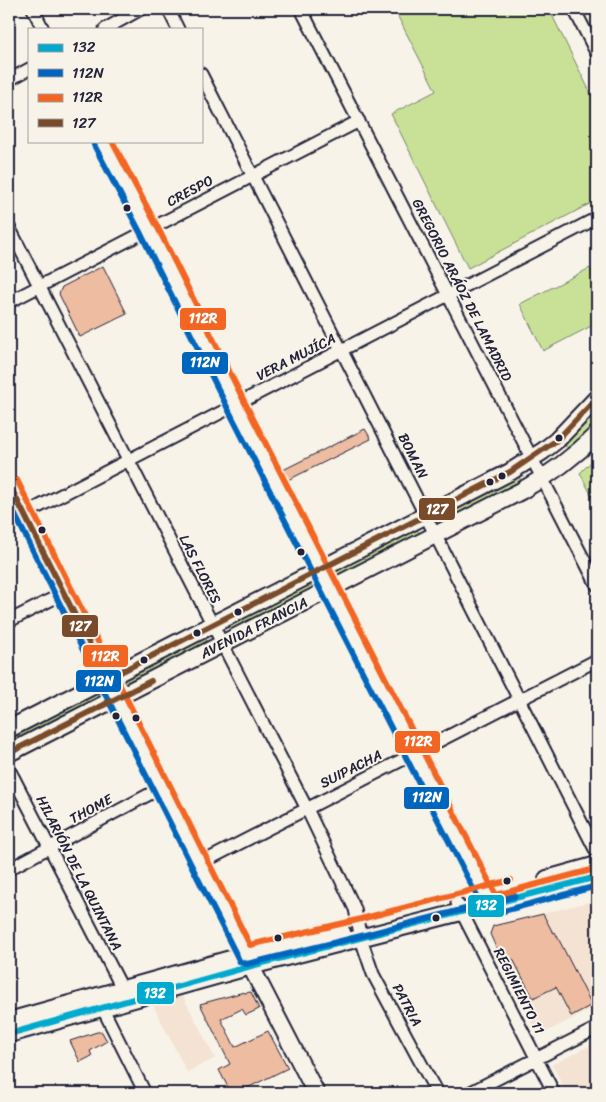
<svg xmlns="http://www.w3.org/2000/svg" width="606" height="1102" viewBox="0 0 606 1102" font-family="Sriracha,sans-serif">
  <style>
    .built { fill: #f4e2d2 }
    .green { fill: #c9e197; stroke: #768269 }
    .building { fill: #eebca0; stroke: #22223b }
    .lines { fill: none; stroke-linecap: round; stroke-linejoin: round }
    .street-casing { stroke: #22223b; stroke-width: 15 }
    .secondary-casing { stroke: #22223b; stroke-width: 20 }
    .street { stroke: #f7f3e8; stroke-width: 11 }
    .secondary { stroke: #f7f3e8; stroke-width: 16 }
    .bus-1-casing { stroke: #f7f3e8; stroke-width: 10 }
    .bus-2-casing { stroke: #f7f3e8; stroke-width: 10 }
    .bus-3-casing { stroke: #f7f3e8; stroke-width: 10 }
    .bus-4-casing { stroke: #f7f3e8; stroke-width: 10 }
    .bus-1 { stroke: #00a9ce; stroke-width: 6 }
    .bus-2 { stroke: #0065bd; stroke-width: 6 }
    .bus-3 { stroke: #f26522; stroke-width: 6 }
    .bus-4 { stroke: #7a4b2a; stroke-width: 6 }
    .bus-dot { fill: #22223b; stroke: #f7f3e8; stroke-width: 2 }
    .labels { text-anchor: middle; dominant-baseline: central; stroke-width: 4; stroke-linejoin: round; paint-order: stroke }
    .street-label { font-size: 14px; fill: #22223b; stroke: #f7f3e8 }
    .line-badge { stroke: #f7f3e8; stroke-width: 2 }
    .badge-label { font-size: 14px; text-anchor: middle; font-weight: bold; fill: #fff }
  </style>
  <rect width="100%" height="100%" fill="#f7f3e8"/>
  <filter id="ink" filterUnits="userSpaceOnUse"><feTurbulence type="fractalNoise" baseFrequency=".02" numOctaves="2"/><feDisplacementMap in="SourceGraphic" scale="10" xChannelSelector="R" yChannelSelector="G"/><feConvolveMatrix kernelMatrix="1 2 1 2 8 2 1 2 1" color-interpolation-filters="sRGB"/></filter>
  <g filter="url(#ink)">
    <!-- built -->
    <path class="built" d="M597,900V1006L538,1036L503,963L530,951L513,921Z
      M181,993L215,1058L187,1072L150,999Z
      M597,1042V1093H567L552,1065Z"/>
    <!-- green -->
    <path class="green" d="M394,9H549L597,106V200L468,268L391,114L436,91Z
      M590,268L597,282V323L543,351L520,304Z
      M597,406V426L572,449L565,446L564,441Z
      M597,456V506L580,473Z
      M517,476L520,478L521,484L447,524L441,521L440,515Z
      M415,528L420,533V537L338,577L335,575L334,570Z
      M309,582L312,584L313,591L232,631L229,629L228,624Z
      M202,636L206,637L207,644L124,685L122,684L120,678Z
      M94,692L97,694L98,701L13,745L9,743V733Z"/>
    <!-- building -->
    <path class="building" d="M103,266L127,314L80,337L59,294L62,287Z
      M365,429L371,439L288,480L283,470Z
      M543,914L553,933L555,932L592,1005L571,1016L556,987L533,998L513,959L503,963L490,934L493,926Z
      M244,992V993L251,992L259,1009L246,1015L242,1009L221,1019L235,1047L268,1031L288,1068L237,1093H231L219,1070L230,1064L200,1004Z
      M97,1032H102L107,1041L90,1051L92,1056L80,1062L70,1041Z"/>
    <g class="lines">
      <!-- street casing -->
      <g class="street-casing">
        <path id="street" d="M33,9L43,29
          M168,9L178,29
          M301,9L597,585
          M574,9L597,54
          M105,29L141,9
          M201,74L597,853
          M9,80L29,69
          M102,141L149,230L236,405L491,905
          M9,227L307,809L355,909L361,939L373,974L437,1093
          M9,302L359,121
          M9,484L245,955
          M9,522L597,218
          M9,621L64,593
          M9,769L123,990
          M199,864L597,660
          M9,869L161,788
          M457,903L554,1093
          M100,1003L145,1093
          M469,1093L597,1028"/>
      </g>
      <!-- secondary casing -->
      <g class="secondary-casing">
        <path id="secondary" d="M9,729L510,472L543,451L557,440L597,398
          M9,753L521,491C550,475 574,457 597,434
          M547,879L597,865
          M246,957L316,1093
          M9,1021L245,955L342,932
          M9,1034L251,966L597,877"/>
      </g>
      <!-- street -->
      <use href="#street" class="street"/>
      <!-- secondary -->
      <use href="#secondary" class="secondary"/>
      <!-- bus-1 casing -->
      <g class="bus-1-casing">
        <path id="bus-1" d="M9,1034L251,966L597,877"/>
      </g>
      <!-- bus-2 casing -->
      <g class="bus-2-casing">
        <path id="bus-2" d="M94,145L141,234L228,409L484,910L487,913L492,914L597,886
          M9,503L240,962L247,964L361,936L515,896"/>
      </g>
      <!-- bus-3 casing -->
      <g class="bus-3-casing">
        <path id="bus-3" d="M112,141L157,226L244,401L496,895L595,869
          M17,480L250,945L357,920L511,880"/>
      </g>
      <!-- bus-4 casing -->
      <g class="bus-4-casing">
        <path id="bus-4" d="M9,484L107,679L510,472L557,440L597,398
          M9,753L151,681"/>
      </g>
      <!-- bus-1 -->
      <use href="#bus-1" class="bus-1"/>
      <!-- bus-2 -->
      <use href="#bus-2" class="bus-2"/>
      <!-- bus-3 -->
      <use href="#bus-3" class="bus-3"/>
      <!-- bus-4 -->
      <use href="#bus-4" class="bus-4"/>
    </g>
  </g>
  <!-- markers -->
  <g class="bus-dot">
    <circle cx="127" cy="208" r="4.5"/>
    <circle cx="559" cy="438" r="4.5"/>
    <circle cx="502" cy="476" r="4.5"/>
    <circle cx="490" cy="482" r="4.5"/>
    <circle cx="42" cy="530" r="4.5"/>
    <circle cx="301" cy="552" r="4.5"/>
    <circle cx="238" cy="612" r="4.5"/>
    <circle cx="197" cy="633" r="4.5"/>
    <circle cx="144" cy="660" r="4.5"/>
    <circle cx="116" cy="716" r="4.5"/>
    <circle cx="136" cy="718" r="4.5"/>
    <circle cx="507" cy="881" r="4.5"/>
    <circle cx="436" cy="918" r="4.5"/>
    <circle cx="278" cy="938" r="4.5"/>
  </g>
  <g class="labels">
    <!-- street labels -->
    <g class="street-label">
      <text transform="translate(190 191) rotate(-28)">CRESPO</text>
      <text transform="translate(462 290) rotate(63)">GREGORIO ARÁOZ DE LAMADRID</text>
      <text transform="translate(296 357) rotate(-27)">VERA MUJÍCA</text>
      <text transform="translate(413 456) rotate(63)">BOMAN</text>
      <text transform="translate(200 569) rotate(63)">LAS FLORES</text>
      <text transform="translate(254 628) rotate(-27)">AVENIDA FRANCIA</text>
      <text transform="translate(351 769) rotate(-27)">SUIPACHA</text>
      <text transform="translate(91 809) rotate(-28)">THOME</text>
      <text transform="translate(79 873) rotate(63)">HILARIÓN DE LA QUINTANA</text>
      <text transform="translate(519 991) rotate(63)">REGIMIENTO 11</text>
      <text transform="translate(407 1005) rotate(62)">PATRIA</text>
    </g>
  </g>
  <g class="line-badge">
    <rect x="179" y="307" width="48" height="24" rx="5" fill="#f26522"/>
    <rect x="181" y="351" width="48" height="24" rx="5" fill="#0065bd"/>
    <rect x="418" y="497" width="38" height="24" rx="5" fill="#7a4b2a"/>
    <rect x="61" y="614" width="38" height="24" rx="5" fill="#7a4b2a"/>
    <rect x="82" y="644" width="47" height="24" rx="5" fill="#f26522"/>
    <rect x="75" y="669" width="47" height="24" rx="5" fill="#0065bd"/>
    <rect x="394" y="730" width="47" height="24" rx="5" fill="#f26522"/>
    <rect x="403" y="786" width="47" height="24" rx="5" fill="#0065bd"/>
    <rect x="467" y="894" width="38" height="24" rx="5" fill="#00a9ce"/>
    <rect x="136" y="981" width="39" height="24" rx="5" fill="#00a9ce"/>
  </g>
  <g class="badge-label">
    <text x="203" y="323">112R</text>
    <text x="205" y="367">112N</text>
    <text x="437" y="514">127</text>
    <text x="80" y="631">127</text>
    <text x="105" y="661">112R</text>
    <text x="99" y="686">112N</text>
    <text x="418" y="746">112R</text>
    <text x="427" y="802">112N</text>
    <text x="486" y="910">132</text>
    <text x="155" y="998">132</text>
  </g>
  <!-- margin -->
  <rect width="606" height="1102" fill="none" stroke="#f7f3e8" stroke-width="30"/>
  <rect x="15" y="15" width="576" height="1072" fill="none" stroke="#22223b" stroke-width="2" filter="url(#ink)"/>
  <!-- legend -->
  <rect x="28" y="28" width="175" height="115" fill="#f7f3e8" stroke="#a29fa3"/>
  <rect x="38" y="44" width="25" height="8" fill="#00a9ce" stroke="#a29fa3"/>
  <text x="72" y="52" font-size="15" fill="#22223b">132</text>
  <rect x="38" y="69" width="25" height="8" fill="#0065bd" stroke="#a29fa3"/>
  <text x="72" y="78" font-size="15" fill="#22223b">112N</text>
  <rect x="38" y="94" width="25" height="8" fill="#f26522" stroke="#a29fa3"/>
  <text x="72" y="102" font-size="15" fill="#22223b">112R</text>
  <rect x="38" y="119" width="25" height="8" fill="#7a4b2a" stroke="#a29fa3"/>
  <text x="72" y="128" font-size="15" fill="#22223b">127</text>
</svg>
